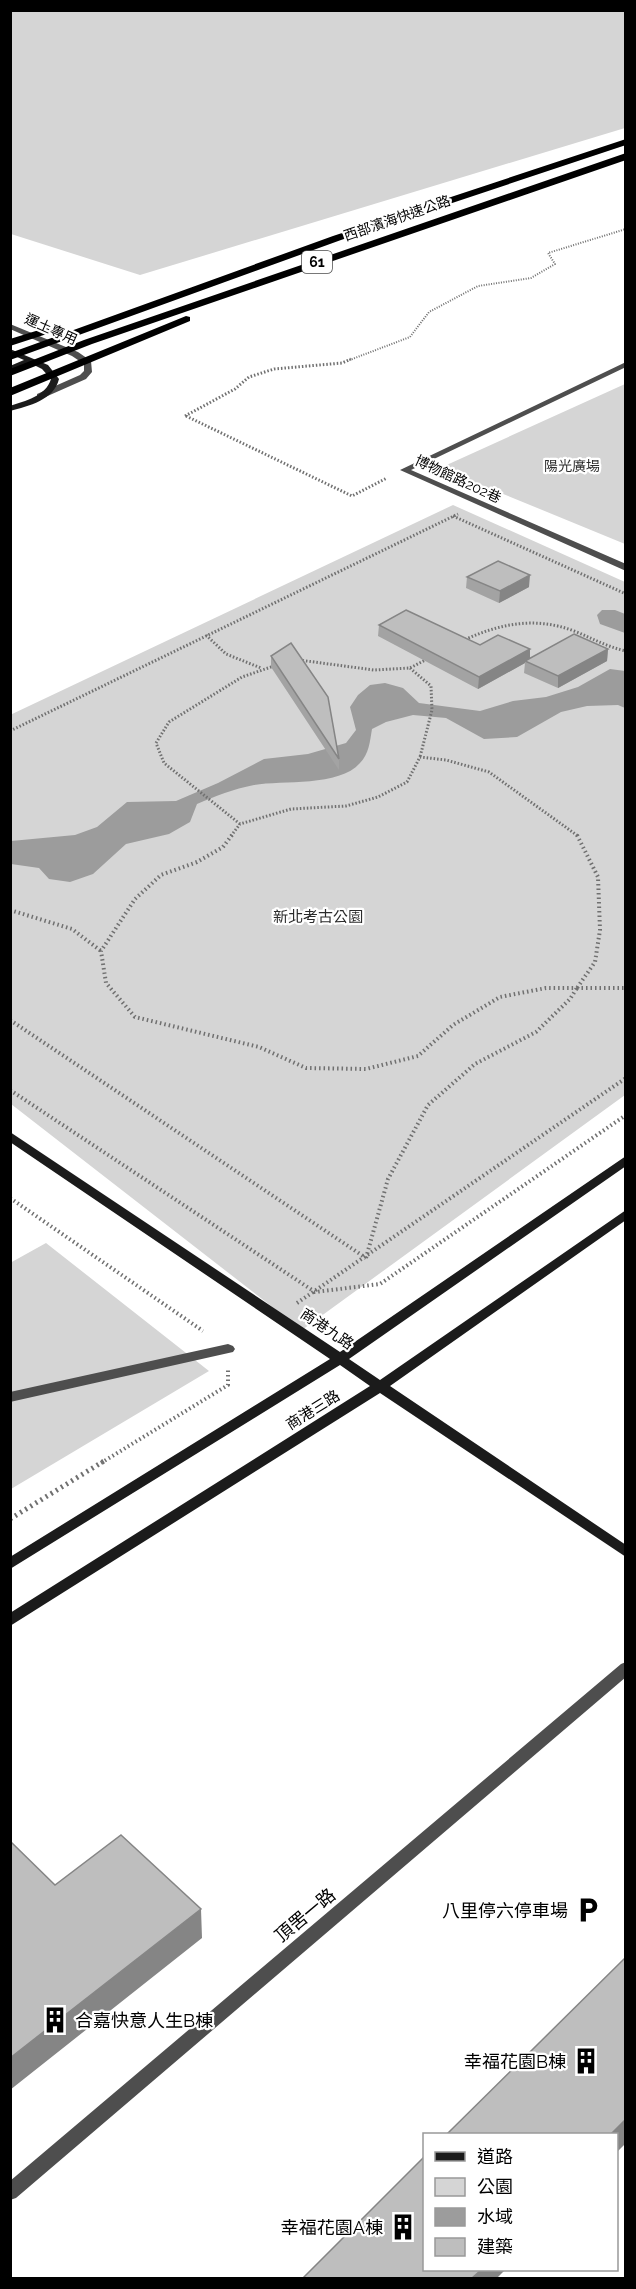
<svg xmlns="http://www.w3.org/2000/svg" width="636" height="2289" viewBox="0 0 636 2289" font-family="Raleway,'Noto Sans TC',sans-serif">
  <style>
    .green { fill: #d5d5d5 }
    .water { fill: #9c9c9c }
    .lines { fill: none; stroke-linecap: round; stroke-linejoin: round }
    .path-far3 { stroke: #707070; stroke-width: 2; stroke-dasharray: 1 1.5; stroke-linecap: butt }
    .path-far2 { stroke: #707070; stroke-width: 3; stroke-dasharray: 1.5 2; stroke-linecap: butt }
    .path-far1 { stroke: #707070; stroke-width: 4; stroke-dasharray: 1.5 3; stroke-linecap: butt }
    .path { stroke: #707070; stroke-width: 5; stroke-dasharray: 2 4; stroke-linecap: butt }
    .lane { fill: #4e4e4e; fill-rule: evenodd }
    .street { fill: #4e4e4e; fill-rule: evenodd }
    .secondary { fill: #1b1b1b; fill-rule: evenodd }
    .highway { fill: #000; fill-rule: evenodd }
    .wall { fill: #a3a3a3 }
    .shaded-wall { fill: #858585 }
    .building { fill: #bebebe; stroke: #858585; stroke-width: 1.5 }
    .labels { text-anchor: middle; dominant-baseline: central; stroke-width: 4.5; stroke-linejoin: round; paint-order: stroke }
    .far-street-label { font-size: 14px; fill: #000; stroke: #fff }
    .shield { fill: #fff; stroke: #4c4c4c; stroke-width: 1.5 }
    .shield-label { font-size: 14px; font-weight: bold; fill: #000 }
    .far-park-label { font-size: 14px; fill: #2c2c2c; stroke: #fff }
    .park-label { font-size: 15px; fill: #2c2c2c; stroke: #fff }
    .street-label { font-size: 15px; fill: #000; stroke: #fff }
    .near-poi-label { font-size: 18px; fill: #000; stroke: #fff; text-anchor: end }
    .near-street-label { font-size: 18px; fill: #000; stroke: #fff }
  </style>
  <rect width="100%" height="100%" fill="#fff"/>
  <!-- green -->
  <path class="green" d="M11,10L625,11V128L140,275L11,234Z
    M625,384V544L440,468Z
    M453,505L625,582V1095L302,1330L11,1104L10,715Z
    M46,1243L209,1371L11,1489L10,1263Z"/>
  <!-- water -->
  <path class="water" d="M602,610H615L625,614V633L600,624L597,615Z
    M610,669L625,671V708L618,705L587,706L561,712L517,737L484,739L446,718L413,715L386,722L372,729C370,741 369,754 360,763C339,787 283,780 254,785C233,789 216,796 197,804L190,822L169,834L126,844L93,874L70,882L49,879L39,868L11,864V841L75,835L97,827L127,802L176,801L218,783L264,759L308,754L346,743L356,730L350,707L358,695L370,685L385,683L403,688L419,703L480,711L513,701L546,697L578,687Z"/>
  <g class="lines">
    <!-- path-far3 -->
    <path class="path-far3" d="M347,361L410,337L429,312L478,286L531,278L555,264L548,253L626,229"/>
    <!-- path-far2 -->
    <path class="path-far2" d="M185,416L235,389L249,377L274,369L342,363L351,359
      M186,416L352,496L387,478
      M453,516L626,594
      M206,635L226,654L261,668
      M462,641C498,624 535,616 574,631C592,638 607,647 626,651
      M299,660L374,670L410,668L429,658
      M410,668L431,686L432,710L420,757
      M10,731L458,514
      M240,824L164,763L156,743L169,722L242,677L274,666
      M231,836L240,824L291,809L346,806L378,797L407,782L420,757L446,760L489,772L578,836"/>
    <!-- path-far1 -->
    <path class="path-far1" d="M232,835L223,847L197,862L161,875L135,899L101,951L106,983L135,1017L259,1047L306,1068L366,1069L418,1056L453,1025L500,997L546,988H577
      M577,835L598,877L600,930L595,962L577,988
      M10,910L72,929L101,951
      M577,988H626
      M10,1020L366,1258
      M10,1090L315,1292L380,1284L626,1115
      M10,1198L203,1331
      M366,1258L388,1179L428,1105L475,1064L536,1032L570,999L577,988
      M297,1303L626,1078
      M101,1463L228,1385V1370"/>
    <!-- path -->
    <path class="path" d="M10,1519L104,1461"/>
    <!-- lane -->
    <path class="lane" d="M10,324L78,352L91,361L92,372L86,379L43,398H37V394L80,375L84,371V364L72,356L10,329Z
      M626,362V367L411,470L626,564V571L400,470Z"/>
    <!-- street -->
    <path class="street" d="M228,1344L233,1346L235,1349L233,1352L10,1402V1392Z
      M626,1662V1677L16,2198L10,2200V2181L621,1664Z"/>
    <!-- secondary -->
    <path class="secondary" d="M10,349L48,365L59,379C54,400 29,406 10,411V406C25,401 46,396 51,379L42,369L30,363L10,371V366L24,360L10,354Z
      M10,1132L340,1352L626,1156V1166L349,1359L380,1380L626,1210V1220L390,1386L626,1545V1557L380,1393L10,1626V1613L370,1386L340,1365L10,1569V1557L330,1359L10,1142Z"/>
    <!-- highway -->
    <path class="highway" d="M626,139V145L341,240L10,360V353L333,236Z
      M626,153V160L92,344L10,376V369L84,340Z
      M186,316L190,317V321L10,396V388Z
      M52,326L58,329L56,331L10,346V339Z"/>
  </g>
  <!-- wall -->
  <path class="wall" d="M467,577L529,587L499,603L466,588Z
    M379,625L480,645L530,658L608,649L607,661L558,688L524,673L525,663L478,689L378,636Z
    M271,656L339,759V770L271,667Z"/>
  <!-- shaded-wall -->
  <path class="shaded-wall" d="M530,575L529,587L499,603L500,591Z
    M530,649V661H525V663L478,689L479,677Z
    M608,649L607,661L558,688V676Z
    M201,1909L202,1938L10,2090V2058Z
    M626,2119V2143L616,2153V2134H611Z
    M481,2270H505L497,2278H472Z"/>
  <!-- building -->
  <path class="building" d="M498,561L530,575L500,591L467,577Z
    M406,610L480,645L498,635L530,649L479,677L379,625Z
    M574,634L608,649L558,676L525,661Z
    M291,643L328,697L339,759L271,656Z
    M121,1835L201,1909L10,2058V1841L55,1885Z
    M626,1957V2119L611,2134H447Z
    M424,2157V2270H481L472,2278H303Z"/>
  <!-- icons -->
  <defs>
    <g id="parking-bare" transform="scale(2.07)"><path d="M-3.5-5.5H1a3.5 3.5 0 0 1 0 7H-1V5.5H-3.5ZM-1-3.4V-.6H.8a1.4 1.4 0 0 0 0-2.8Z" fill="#000" stroke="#fff" stroke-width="2.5" paint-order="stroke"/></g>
    <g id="building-bare" transform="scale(2.07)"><path d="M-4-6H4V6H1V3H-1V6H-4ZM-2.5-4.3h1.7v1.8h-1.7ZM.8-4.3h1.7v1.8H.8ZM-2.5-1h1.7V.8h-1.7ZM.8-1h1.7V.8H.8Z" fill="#000" stroke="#fff" stroke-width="2.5" paint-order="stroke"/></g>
  </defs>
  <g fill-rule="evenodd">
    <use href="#parking-bare" x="588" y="1910"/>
    <use href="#building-bare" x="55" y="2020"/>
    <use href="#building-bare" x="586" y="2061"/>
    <use href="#building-bare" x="403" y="2227"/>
  </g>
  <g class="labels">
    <!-- far-street labels -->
    <g class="far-street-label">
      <text transform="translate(397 218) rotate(-19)">西部濱海快速公路</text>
      <text transform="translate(51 329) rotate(24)">運土專用</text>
      <text transform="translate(458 479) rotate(25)">博物館路202巷</text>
    </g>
    <!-- shield labels -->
    <rect class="shield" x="302" y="251" width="30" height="22" rx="4.5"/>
    <g class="shield-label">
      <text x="317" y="262">61</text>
    </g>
    <!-- far-park labels -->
    <g class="far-park-label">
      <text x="572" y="466">陽光廣場</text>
    </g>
    <!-- park labels -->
    <g class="park-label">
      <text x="318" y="917">新北考古公園</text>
    </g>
    <!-- street labels -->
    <g class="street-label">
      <text transform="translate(327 1329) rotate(34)">商港九路</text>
      <text transform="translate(313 1410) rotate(-32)">商港三路</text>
    </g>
    <!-- near-poi labels -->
    <g class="near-poi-label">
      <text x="568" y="1910">八里停六停車場</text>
      <text x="75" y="2020" text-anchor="start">合嘉快意人生B棟</text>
      <text x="566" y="2061">幸福花園B棟</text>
      <text x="383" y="2227">幸福花園A棟</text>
    </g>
    <!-- near-street labels -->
    <g class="near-street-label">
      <text transform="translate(305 1915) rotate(-40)">頂罟一路</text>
    </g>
  </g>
  <!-- border -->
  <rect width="636" height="2289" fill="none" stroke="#000000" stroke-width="24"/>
  <!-- legend -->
  <rect x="423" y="2133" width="195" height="138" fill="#ffffff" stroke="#999999" stroke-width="1.5"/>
  <rect x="435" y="2152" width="30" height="9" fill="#1b1b1b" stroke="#999999" stroke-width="1.5"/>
  <text x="477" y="2163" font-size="18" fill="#000000">道路</text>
  <rect x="435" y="2178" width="30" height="18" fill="#d5d5d5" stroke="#999999" stroke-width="1.5"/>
  <text x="477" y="2193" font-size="18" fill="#000000">公園</text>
  <rect x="435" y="2208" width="30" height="18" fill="#9c9c9c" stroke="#999999" stroke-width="1.5"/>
  <text x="477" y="2223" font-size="18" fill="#000000">水域</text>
  <rect x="435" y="2238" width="30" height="18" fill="#bebebe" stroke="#999999" stroke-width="1.5"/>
  <text x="477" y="2253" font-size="18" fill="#000000">建築</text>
</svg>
